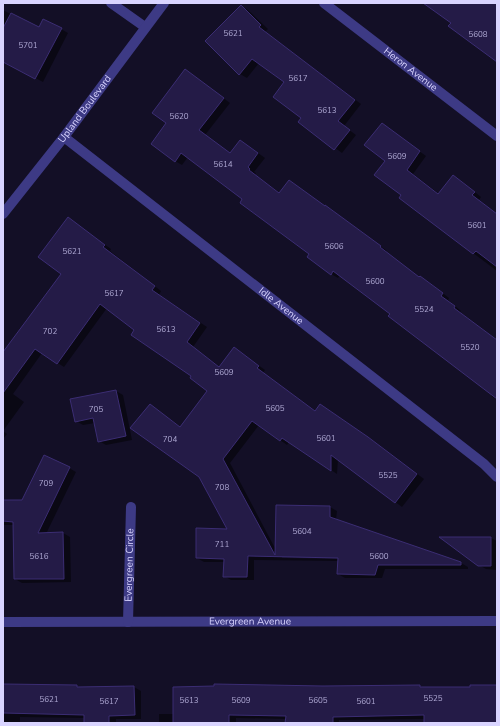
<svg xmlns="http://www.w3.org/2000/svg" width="500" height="726" viewBox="0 0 500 726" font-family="'Nunito Sans',sans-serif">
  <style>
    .shadow { fill: #0007; fill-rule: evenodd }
    .building { fill: #241b47; stroke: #3b2d73 }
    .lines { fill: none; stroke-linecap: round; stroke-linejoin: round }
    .minor { stroke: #3d3a85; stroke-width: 10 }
    .tertiary { stroke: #3d3a85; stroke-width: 10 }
    .labels { text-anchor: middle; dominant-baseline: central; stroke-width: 3.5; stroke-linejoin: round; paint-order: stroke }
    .number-label { font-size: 8px; fill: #aca6d1 }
    .street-label { font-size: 10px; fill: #d9d4ff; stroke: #130f26 }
  </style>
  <rect width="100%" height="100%" fill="#130f26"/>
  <!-- shadow -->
  <path class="shadow" d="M241,6L248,10L268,29L265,32L361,104L344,126L356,135L342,153L300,122L303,118L285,82L259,63L247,78L240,74L206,41Z
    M3,10L39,29H61L68,33L43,82L3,61Z
    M186,70L230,103L205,135L231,154L240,141L247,145L265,158L254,172L256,173L255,175L280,193L326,206L332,210L387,251L386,252L419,278L427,281L449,298L448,300L461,311L460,312L497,340V400L491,396L492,394L391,314L340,275L338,278L331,274L310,254L243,199L188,157L182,165L175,161L168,123Z
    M382,124L426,156L413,174L439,194L460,180L481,197L479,200L497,214V271L400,198L403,195L386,161Z
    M75,223L111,249L110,251L161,291L159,295L207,327L193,347L220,367L235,348L265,370L263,373L316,411L327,409L375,442L424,479L402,507L338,459L337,474L289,442L287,445L259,425L230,463L276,550L330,507L337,511L336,520L461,563L468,567V569H385L382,578H345L338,574L339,561L254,560V580H231L224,576L225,562H204L197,558L229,530L200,476L150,405L181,427L209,390L193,376L107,308L64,367L42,353L13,394L24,402L3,431L7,434L3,439V354L62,273ZM282,556L343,557V559L282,558Z
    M116,391L123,395L132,440L106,445L99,441L95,423L83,425L76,421Z
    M69,468L76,472L46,534L63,533L70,537L71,582L22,583L15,579L14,525H3V501H23Z
    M442,538H491L497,541V570L486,569L479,565Z
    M3,685L77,686L81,688L134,687L141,691V719H116V723H85V718L20,717V723H3Z
    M420,686L424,688H471L497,686V723H425V719L339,720V723H286L287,719L236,718V723H159V714H174L323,687Z"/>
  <!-- building -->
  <path class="building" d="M423,3H497V62L448,26L451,23Z
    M241,5L261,25L259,27L355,100L338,121L350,130L334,150L298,122L301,118L273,97L284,82L252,59L239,75L205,41Z
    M11,13L39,27L43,19L62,28L35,79L3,62V28Z
    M185,69L224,98L199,130L230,153L240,140L258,153L248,167L250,169L249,170L279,193L289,180L325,206V205L381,246L380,247L419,277L420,276L443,293L441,296L455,306L454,308L497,340V399L388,316L390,314L333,271L331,275L307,257L309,254L240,203L242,199L181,153L175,162L151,144L166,123L152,113Z
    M382,123L420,151L407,170L438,194L453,175L475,192L472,195L497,214V267L476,251L473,254L399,198L401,195L374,175L385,161L364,145Z
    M68,217L105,245L103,247L155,286L152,290L200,323L187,342L219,367L234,347L259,366L257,368L315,411L320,404L368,437L417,474L395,503L331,455V471L282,438L280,441L252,421L223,459L275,555L276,505L330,506V517L461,562V565H378L375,575L337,574L338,558L248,556L247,577H223L224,559L196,558V528L227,529L199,477L130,428L150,404L180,427L207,391L190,378L191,376L131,335L134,330L100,304L57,364L35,349L3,393V352L61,274L38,257Z
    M116,390L126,436L98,442L93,418L75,422L70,399Z
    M44,455L70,467L38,533L63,532L64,579H14L13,522L3,521V500H22Z
    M439,537H491V566H478Z
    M3,684L77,685V687L134,686L135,715L109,716V723H84V715L3,713Z
    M214,684L323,686L420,685V687H470V685H497V723H424V715L333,717V723H285L286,716L229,715V723H173V687L214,686Z"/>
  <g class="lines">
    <!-- minor -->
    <g class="minor">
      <path d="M111,3L145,27"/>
      <path id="s1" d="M324,3L497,136"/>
      <path id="s2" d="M64,137L484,464L497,477"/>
      <path id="s3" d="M3,622L497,621"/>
      <path id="s4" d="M128,622L131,507"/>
    </g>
    <!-- tertiary -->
    <path class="tertiary" id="s5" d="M3,214L64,137L164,3"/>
  </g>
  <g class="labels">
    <!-- number labels -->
    <g class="number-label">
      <text x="233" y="33">5621</text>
      <text x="478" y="34">5608</text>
      <text x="28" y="45">5701</text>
      <text x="298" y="78">5617</text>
      <text x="327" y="110">5613</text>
      <text x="179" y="116">5620</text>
      <text x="397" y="156">5609</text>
      <text x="223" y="164">5614</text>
      <text x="477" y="225">5601</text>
      <text x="334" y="246">5606</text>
      <text x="72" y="251">5621</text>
      <text x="375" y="281">5600</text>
      <text x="114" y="293">5617</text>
      <text x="424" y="309">5524</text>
      <text x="166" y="329">5613</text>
      <text x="50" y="331">702</text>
      <text x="470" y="347">5520</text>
      <text x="224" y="372">5609</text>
      <text x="275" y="408">5605</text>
      <text x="96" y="409">705</text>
      <text x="326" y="438">5601</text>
      <text x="170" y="439">704</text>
      <text x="388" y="475">5525</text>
      <text x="46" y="483">709</text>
      <text x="222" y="487">708</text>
      <text x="302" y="531">5604</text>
      <text x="222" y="544">711</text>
      <text x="39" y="556">5616</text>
      <text x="379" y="556">5600</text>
      <text x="433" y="698">5525</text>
      <text x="49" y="699">5621</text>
      <text x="189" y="700">5613</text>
      <text x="241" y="700">5609</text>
      <text x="318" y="700">5605</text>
      <text x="109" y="701">5617</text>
      <text x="366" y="701">5601</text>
    </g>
    <!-- street labels -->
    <g class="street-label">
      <text stroke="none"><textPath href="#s1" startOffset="109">Heron Avenue</textPath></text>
      <text stroke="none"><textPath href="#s5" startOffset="133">Upland Boulevard</textPath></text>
      <text stroke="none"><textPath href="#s2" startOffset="275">Idle Avenue</textPath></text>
      <text stroke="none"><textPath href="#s4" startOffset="57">Evergreen Circle</textPath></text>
      <text stroke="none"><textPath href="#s3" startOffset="247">Evergreen Avenue</textPath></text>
    </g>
  </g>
  <!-- border -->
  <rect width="500" height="726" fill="none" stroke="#d9d4ff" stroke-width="8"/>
</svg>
